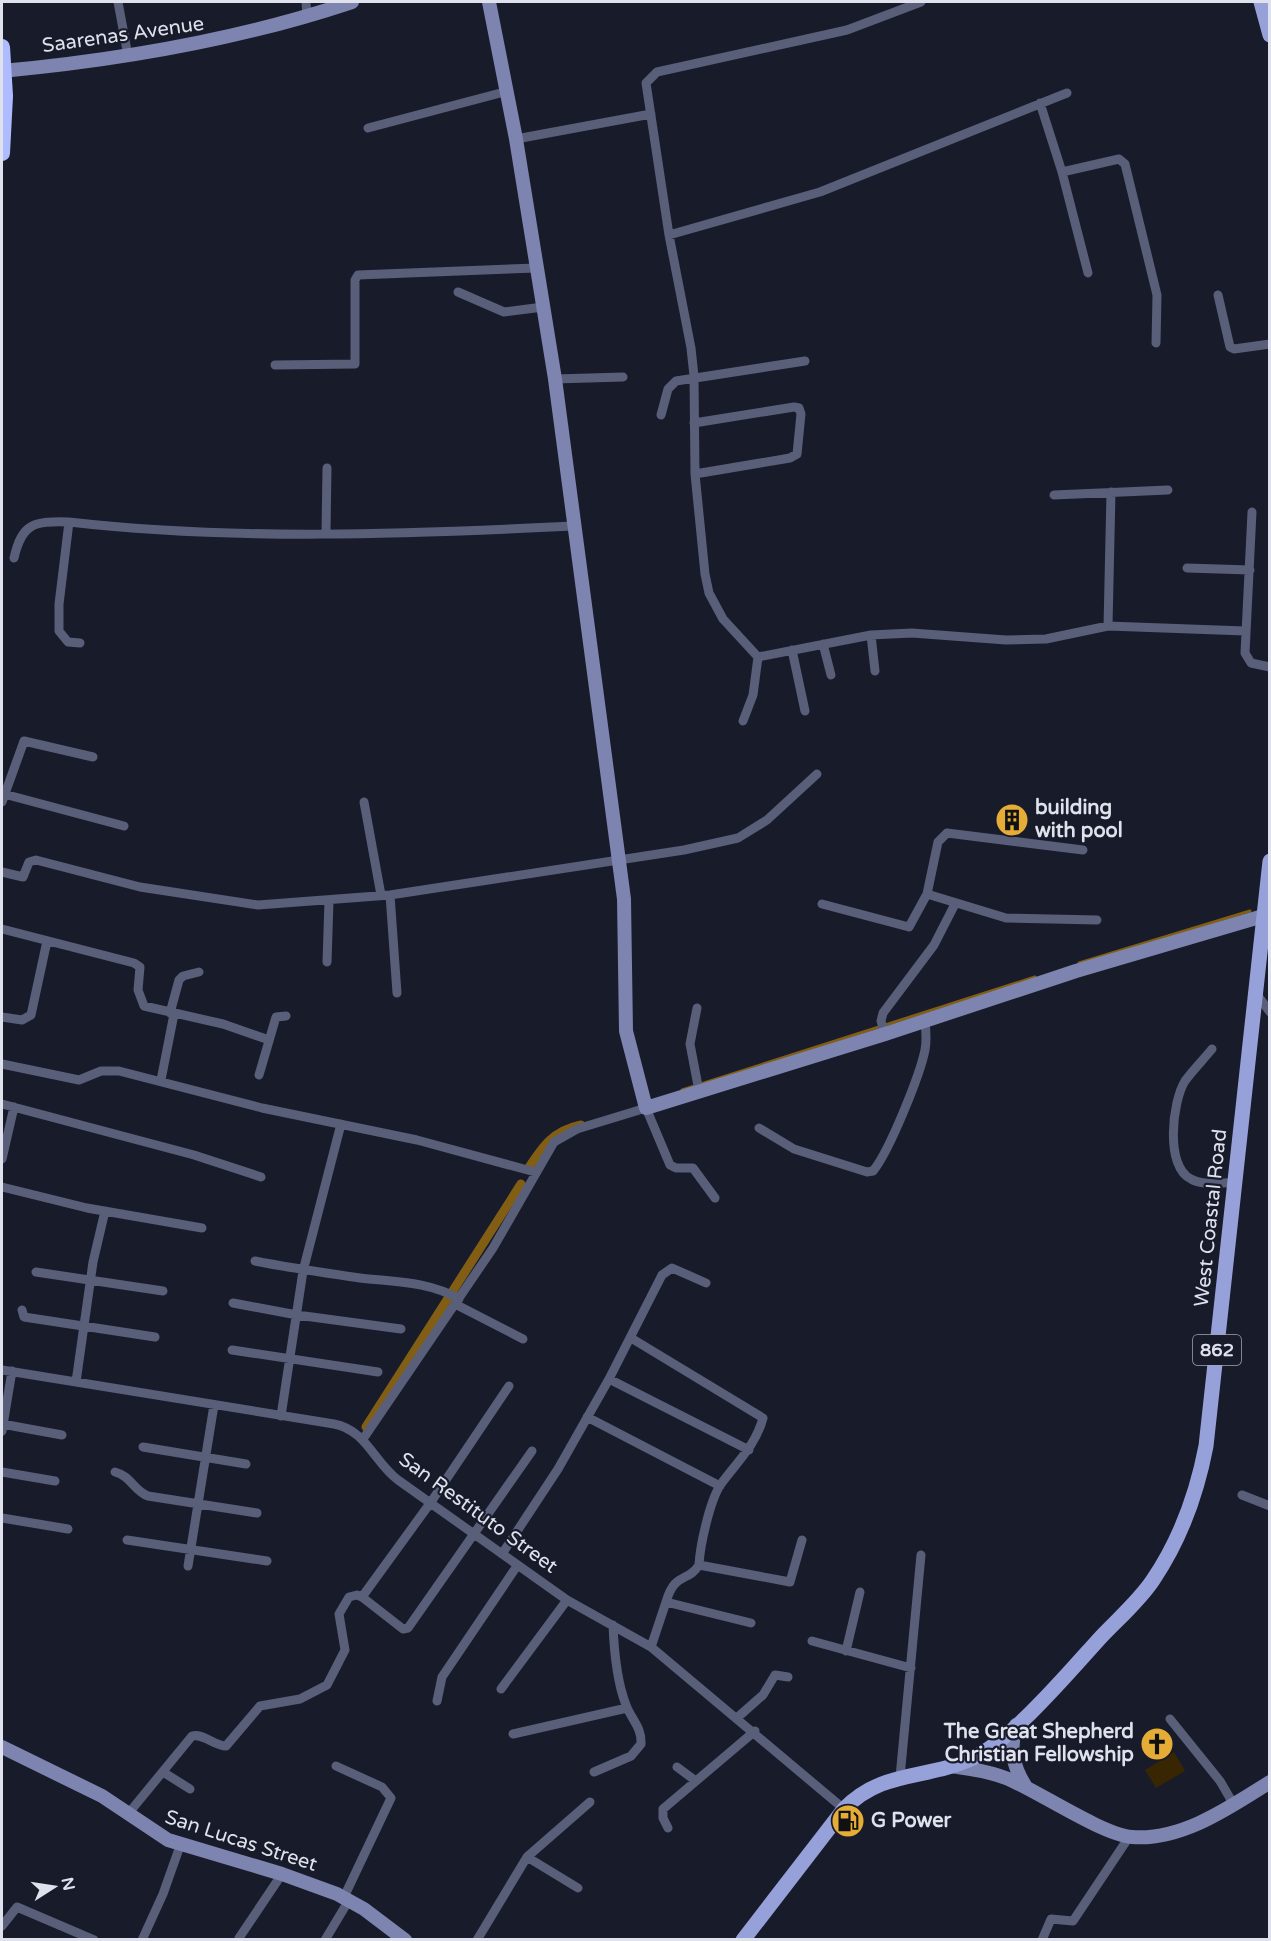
<svg xmlns="http://www.w3.org/2000/svg" width="1271" height="1941" viewBox="0 0 1271 1941" font-family="'Varela Round',sans-serif">
  <style>
    .green { fill: #372601 }
    .lines { fill: none; stroke-linecap: round; stroke-linejoin: round }
    .stream { stroke: #815e14; stroke-width: 3 }
    .canal { stroke: #815e14; stroke-width: 9 }
    .street { stroke: #595e79; stroke-width: 9 }
    .secondary { stroke: #7c84af; stroke-width: 14 }
    .primary { stroke: #97a1d9; stroke-width: 15 }
    .highway { stroke: #afbbff; stroke-width: 16 }
    .labels { text-anchor: middle; dominant-baseline: central; stroke-width: 4.5; stroke-linejoin: round; paint-order: stroke }
    .shield { fill: #181b2a; stroke: #a3a6b2; stroke-width: 1.5 }
    .shield-label { font-size: 18px; font-weight: bold; fill: #dfe2ec }
    .street-label { font-size: 20px; fill: #dfe2ec; stroke: #181b2a }
    .poi-label { font-size: 20px; font-weight: bold; fill: #dfe2ec; stroke: #181b2a; text-anchor: start }
  </style>
  <rect width="100%" height="100%" fill="#181b2a"/>
  <!-- green -->
  <path class="green" d="M1174,1752L1185,1771L1156,1788L1145,1770Z"/>
  <g class="lines">
    <!-- stream -->
    <path class="stream" d="M1079,963L1250,911
      M682,1090L1035,977"/>
    <!-- canal -->
    <path class="canal" d="M528,1169C543,1146 553,1131 581,1125
      M366,1427L521,1184"/>
    <!-- street -->
    <path class="street" d="M118,2L128,56
      M306,2L307,17
      M921,2L847,30L657,72L646,83L669,235L691,348L694,376L695,474L705,574L709,593L723,619L758,657L871,635L912,633L1006,640L1046,639L1108,626L1245,631
      M1040,103L1062,172L1088,273
      M368,128L508,91
      M516,139L651,114
      M1062,172L1119,159L1125,164L1157,295L1156,343
      M669,235L820,192L1067,93
      M458,292L504,312L543,307
      M1218,295L1230,347L1234,349L1270,344
      M275,365L355,364V280L358,275L536,268
      M555,379L623,377
      M661,415L668,389L676,381L805,361
      M694,423L794,407L799,408L801,414L797,454L790,458L695,474
      M1054,495L1168,490
      M1252,512L1245,653L1251,663L1270,667
      M326,533L327,468
      M14,558C22,523 34,521 69,522
      M1187,568L1250,570
      M1108,626L1111,492
      M871,635L875,671
      M80,643L68,642L59,631V604L69,522C236,541 406,534 574,526
      M823,644L831,675
      M792,650L805,711
      M743,721L753,695L758,657
      M4,794L124,826
      M2,802L24,741L93,757
      M364,802L381,895
      M1083,850L947,833L938,842L927,894L1006,918L1097,920
      M2,872L23,877L29,862L36,860L140,887L258,905L390,895L684,850L738,838L767,820L817,774
      M390,895L397,993
      M822,904L909,927L927,894
      M2,929L134,963L140,967L138,990L144,1006L223,1024L269,1040
      M327,962L329,901
      M1255,992L1270,1012
      M697,1008L690,1044L699,1091
      M170,1013L179,980L183,976L199,972
      M2,1017L22,1020L31,1015L47,941
      M885,1034L881,1021L883,1013L934,945L955,904
      M1212,1049C1203,1060 1193,1070 1185,1081C1172,1102 1165,1167 1191,1179C1203,1186 1222,1182 1236,1183
      M2,1064L79,1080L101,1071H119L262,1108L417,1140L535,1172
      M259,1075L276,1017L286,1016
      M161,1080L174,1014
      M2,1104L194,1155L261,1177
      M759,1128L794,1149L867,1172L873,1171C889,1152 920,1075 925,1050C927,1040 926,1031 925,1021
      M2,1159L14,1107
      M2,1187L87,1208L202,1228
      M255,1261C290,1268 325,1273 360,1278C393,1282 429,1281 459,1299
      M36,1272L163,1291
      M233,1303L297,1315L401,1329
      M455,1304L523,1339
      M22,1310L24,1317L155,1337
      M631,1338L763,1418C756,1445 737,1462 721,1484C710,1500 700,1545 699,1565
      M232,1350L378,1372
      M2,1370L334,1424C366,1430 374,1462 398,1480L567,1600L651,1647L844,1809
      M609,1379L749,1450
      M76,1382L93,1262L105,1211
      M281,1416L303,1271L341,1124
      M587,1417L720,1486
      M2,1424L62,1435
      M2,1431L12,1371
      M363,1439L493,1248L554,1142L577,1129L646,1108L670,1165L676,1168H693L715,1198
      M143,1447L246,1464
      M2,1472L55,1481
      M115,1472C131,1476 134,1491 148,1496L257,1513
      M1242,1495L1270,1506
      M2,1518L68,1529
      M127,1540L267,1561
      M502,1554L558,1469L609,1379L662,1275L672,1268L706,1283
      M188,1566L214,1405
      M362,1597L431,1502L509,1386
      M666,1602C675,1571 688,1583 699,1565L790,1582L802,1540
      M812,1641L911,1668
      M651,1647L666,1602L751,1623
      M846,1651L860,1592
      M501,1689L567,1600
      M437,1701L442,1677L517,1566
      M738,1717L763,1695L775,1675L788,1677
      M1170,1719L1220,1781L1234,1805
      M513,1734L627,1708
      M336,1766L382,1787L391,1798L344,1897
      M677,1767L696,1781
      M163,1772L190,1789
      M594,1772L631,1756L641,1744C642,1727 631,1719 626,1705C617,1682 614,1650 613,1625
      M900,1777L921,1555
      M128,1814L192,1736C204,1733 214,1746 226,1746L260,1706L300,1699L327,1685L345,1650L339,1614L349,1597L357,1595L362,1597L403,1629L408,1628L532,1451
      M668,1828L663,1818V1809L755,1731
      M527,1857L578,1888
      M2,1926L17,1907L94,1940
      M239,1938L282,1874
      M142,1940L163,1894L180,1846
      M325,1940L349,1900
      M477,1940L527,1857L590,1802
      M1042,1940L1051,1919L1073,1921L1129,1837"/>
    <!-- secondary -->
    <path class="secondary" d="M489,2L516,139L555,379L624,899L626,1031L646,1108L885,1034L1076,971L1270,914
      M2,71C121,60 238,40 352,2
      M1016,1725C1009,1748 1013,1767 1026,1787
      M2,1747L102,1796L168,1840L282,1874L337,1894L364,1909L405,1940
      M951,1766C972,1769 993,1772 1013,1781C1042,1794 1104,1835 1132,1837C1182,1841 1230,1807 1270,1782"/>
    <!-- primary -->
    <path class="primary" d="M1261,2L1270,35
      M743,1940L844,1809C883,1769 927,1780 973,1758C1014,1738 1069,1672 1101,1637C1118,1619 1139,1601 1153,1580C1180,1540 1197,1493 1206,1446L1270,861"/>
    <!-- highway -->
    <path class="highway" d="M2,47L5,96L2,153"/>
  </g>
  <!-- icons -->
  <defs>
    <g id="building-disc" transform="scale(1.725)"><circle r="9.5" fill="#e6ad36" stroke="#181b2a"/><path d="M-4-6H4V6H1V3H-1V6H-4ZM-2.5-4.3h1.7v1.8h-1.7ZM.8-4.3h1.7v1.8H.8ZM-2.5-1h1.7V.8h-1.7ZM.8-1h1.7V.8H.8Z" fill="#111"/></g>
    <g id="church-disc" transform="scale(1.725)"><circle r="9.5" fill="#e6ad36" stroke="#181b2a"/><path d="M-1.2-6h2.4v3.5h3.3v2.4h-3.3V6h-2.4V-.1h-3.3v-2.4h3.3Z" fill="#111"/></g>
    <g id="fuel-disc" transform="scale(1.725)"><circle r="9.5" fill="#e6ad36" stroke="#181b2a"/><path d="M-5.5-6h7V0h2V4h1.3V-2.5L3-4.5l.8-.8L6-3V5H2.5V1h-1V6h-7ZM-4.2-4.7v3.2H.2V-4.7Z" fill="#111"/></g>
  </defs>
  <g fill-rule="evenodd">
    <use href="#building-disc" x="1012" y="820"/>
    <use href="#church-disc" x="1157" y="1744"/>
    <use href="#fuel-disc" x="848" y="1821"/>
  </g>
  <g class="labels">
    <!-- shield labels -->
    <rect class="shield" x="1193" y="1335" width="48" height="30" rx="4.5"/>
    <g class="shield-label">
      <text x="1217" y="1350">862</text>
    </g>
    <!-- street labels -->
    <g class="street-label">
      <text transform="translate(123 35) rotate(-8)">Saarenas Avenue</text>
      <text transform="translate(1211 1218) rotate(-84)">West Coastal Road</text>
      <text transform="translate(478 1513) rotate(36)">San Restituto Street</text>
      <text transform="translate(241 1841) rotate(18)">San Lucas Street</text>
    </g>
    <!-- poi labels -->
    <g class="poi-label">
      <text x="1035" y="808">building<tspan x="1035" dy="23">with pool</tspan></text>
      <text x="1134" y="1732" text-anchor="end">The Great Shepherd<tspan x="1134" dy="23">Christian Fellowship</tspan></text>
      <text x="871" y="1821">G Power</text>
    </g>
  </g>
  <!-- border -->
  <rect width="1271" height="1941" fill="none" stroke="#dfe2ec" stroke-width="6"/>
  <!-- north arrow -->
  <g transform="translate(54 1887) rotate(78)" stroke="#181b2a" stroke-width="4.5" paint-order="stroke">
  <path d="M0-4.5L10 22L0 15L-10 22Z" fill="#dfe2ec"/>
  <text y="-9" font-size="16" font-weight="bold" text-anchor="middle" fill="#dfe2ec">N</text>
  </g>
</svg>
